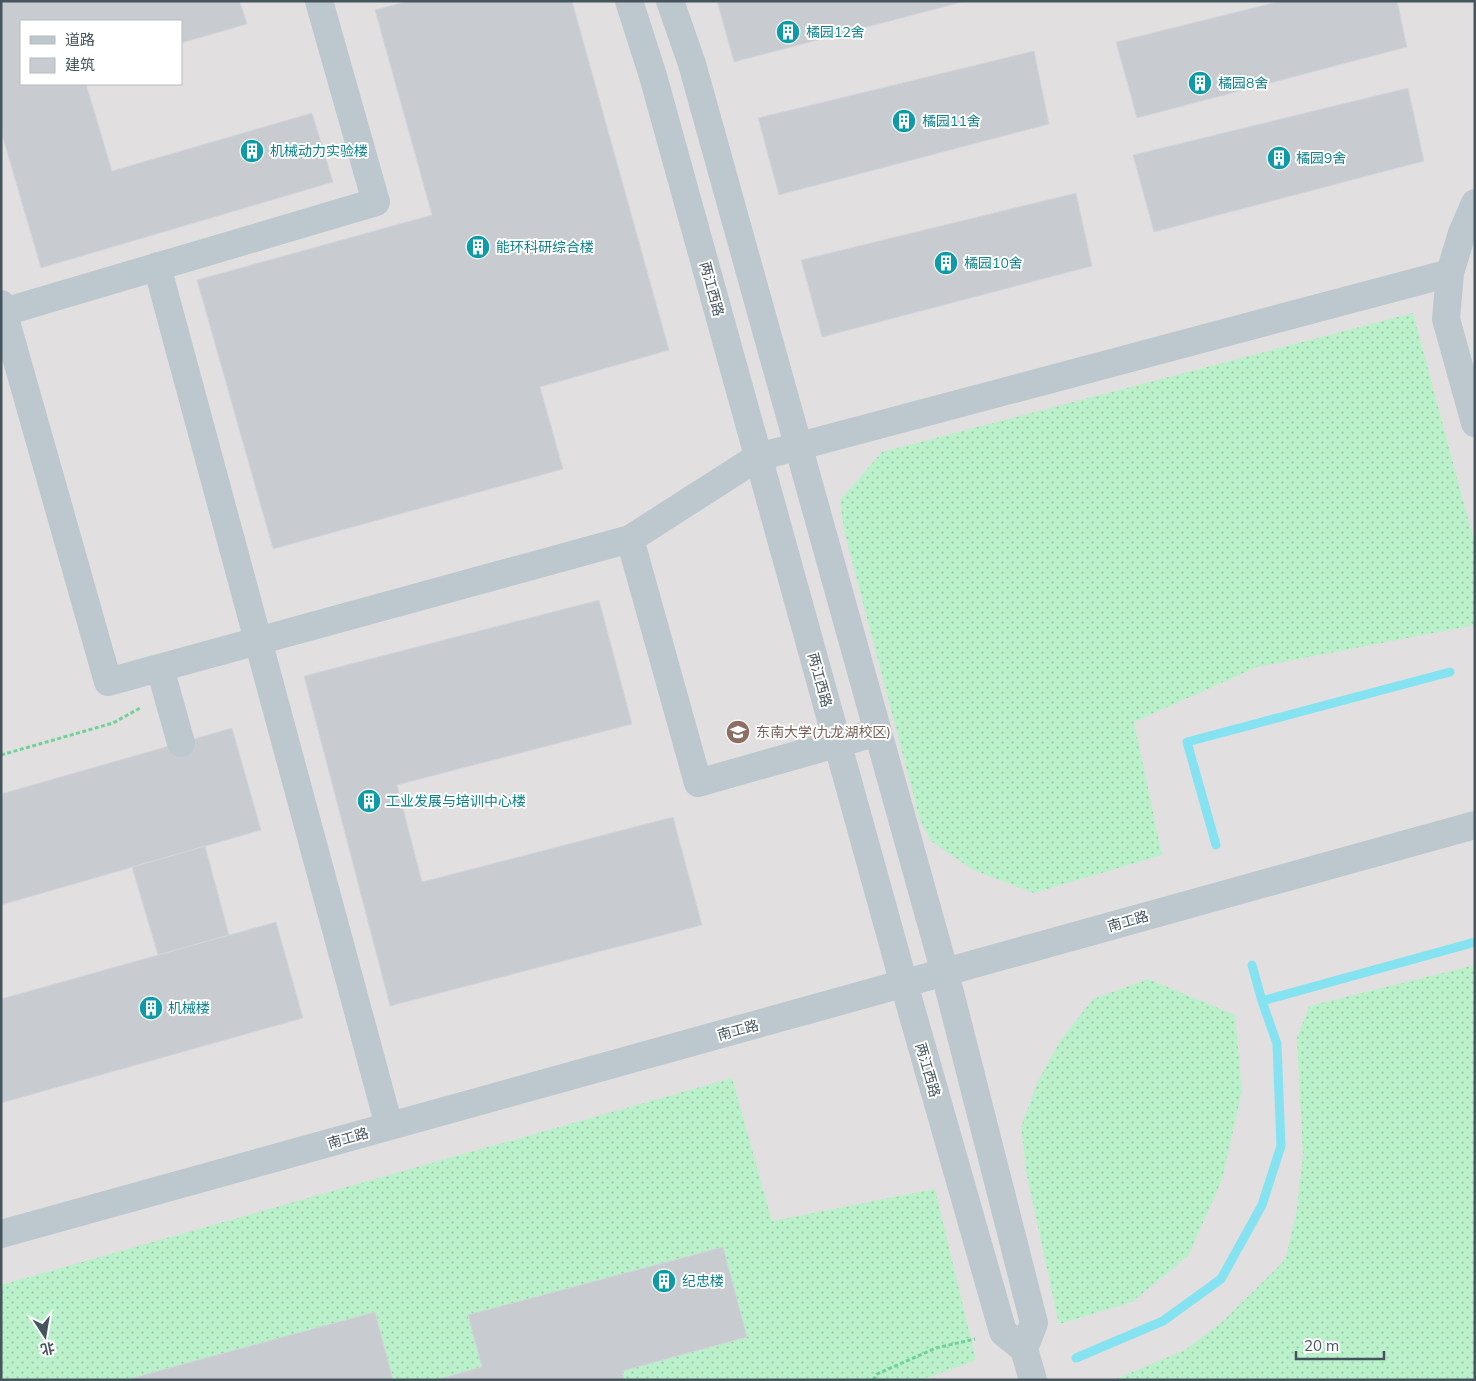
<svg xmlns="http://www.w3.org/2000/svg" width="1476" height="1381" viewBox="0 0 1476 1381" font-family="Mulish,'Noto Sans SC',sans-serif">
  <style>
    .education { fill: #e2dfe0; fill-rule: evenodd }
    .grass { fill: url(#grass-dots) }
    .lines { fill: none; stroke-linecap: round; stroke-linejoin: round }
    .stream { stroke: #85e2f0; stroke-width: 9 }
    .building { fill: #c8ccd1; stroke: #d2d5da }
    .path { stroke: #71d19a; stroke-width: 3; stroke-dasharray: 4 2.5; stroke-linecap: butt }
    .minor { stroke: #bcc7ce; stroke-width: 28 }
    .labels { text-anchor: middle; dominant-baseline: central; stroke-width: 4; stroke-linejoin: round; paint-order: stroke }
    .culture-label { font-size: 14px; fill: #0d838f; stroke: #fff; text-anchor: start }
    .street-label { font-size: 14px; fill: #46545d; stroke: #fff }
    .education-label { font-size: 14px; fill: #785e54; stroke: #fff; text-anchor: start }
  </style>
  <defs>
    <pattern id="grass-dots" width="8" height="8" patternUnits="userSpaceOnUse" patternTransform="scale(1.25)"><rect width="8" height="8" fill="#baf1cb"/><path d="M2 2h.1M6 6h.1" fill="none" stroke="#99c6a8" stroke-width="1.8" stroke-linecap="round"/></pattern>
  </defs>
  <rect width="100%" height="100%" fill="#f1eeee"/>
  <!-- education -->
  <path class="education" d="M1,1H1475V1380H1ZM21,21H181V84H21Z"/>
  <!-- grass -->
  <path class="grass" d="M1413,313L1475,545V625L1257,667L1134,722L1162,855L1034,893L973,870L931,841L920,820L844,530L840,500L882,452Z
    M1475,965V1380H1113L1185,1350L1222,1322L1285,1260L1296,1215L1303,1156L1297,1038L1309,1006Z
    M1148,979L1235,1015L1242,1091L1222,1180L1188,1256L1132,1302L1059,1324L1026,1171L1021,1127L1038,1081L1061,1040L1093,999Z
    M732,1078L772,1221L935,1189L976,1360L921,1380H1V1285Z"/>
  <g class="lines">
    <!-- stream -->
    <path class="stream" d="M1216,845L1187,742L1450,672
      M1262,1001L1475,942
      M1076,1358L1163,1321L1221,1279L1262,1205L1281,1146L1277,1044L1262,1001L1252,965"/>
  </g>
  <!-- building -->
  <path class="building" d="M1,1H243L240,2L247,24L181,43V21H21V84H86L112,171L312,113L333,182L41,268L1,131Z
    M408,1H572L669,350L540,387L563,469L273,549L197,280L432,215L375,10Z
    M717,1H966L734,62Z
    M1281,1H1397L1407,47L1137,118L1116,42Z
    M1034,51L1049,124L779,195L758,118Z
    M1408,88L1424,161L1154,232L1133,155Z
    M1076,193L1092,266L822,337L801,260Z
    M599,600L632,724L397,785L422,882L673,817L702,925L390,1006L304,676Z
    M232,728L261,830L1,905V794Z
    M205,846L229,935L158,955L132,867Z
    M276,922L303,1018L1,1103V999Z
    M723,1247L747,1337L622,1371L624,1380H435L482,1367L468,1315Z
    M375,1312L393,1380H125Z"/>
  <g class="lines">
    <!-- path -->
    <path class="path" d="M1,755L113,723L142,707
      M873,1380L877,1374L936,1348L975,1339"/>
    <!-- minor -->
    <path class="minor" d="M629,1L653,76L904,984L1003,1332L1024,1349L1033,1380
      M670,1L692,64L945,973L1034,1323L1024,1349
      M1475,203L1462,233L1450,273L1446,319L1475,423
      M157,266L389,1126
      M1,304L108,682L630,539L758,457L1450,273
      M4,312L376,202L319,1
      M630,539L698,783L878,732
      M160,668L181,743
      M1,1234L1475,825"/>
  </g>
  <!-- icons -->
  <defs>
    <g id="building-disc" transform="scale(1.25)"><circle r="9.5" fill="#0f9aa8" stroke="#fff"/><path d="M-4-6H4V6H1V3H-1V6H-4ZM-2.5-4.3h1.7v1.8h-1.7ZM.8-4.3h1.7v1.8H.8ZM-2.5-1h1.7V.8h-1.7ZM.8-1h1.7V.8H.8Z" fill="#fff"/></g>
    <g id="university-disc" transform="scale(1.25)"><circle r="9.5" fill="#8d6e63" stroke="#fff"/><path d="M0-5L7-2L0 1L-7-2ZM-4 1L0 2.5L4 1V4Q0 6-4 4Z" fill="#fff"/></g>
  </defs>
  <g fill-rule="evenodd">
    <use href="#building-disc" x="788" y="32"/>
    <use href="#building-disc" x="1200" y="83"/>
    <use href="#building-disc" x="904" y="121"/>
    <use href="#building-disc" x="252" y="151"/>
    <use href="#building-disc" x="1279" y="158"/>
    <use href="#building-disc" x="478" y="247"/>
    <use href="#building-disc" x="946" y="263"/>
    <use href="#university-disc" x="738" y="732"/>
    <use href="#building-disc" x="369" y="801"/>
    <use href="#building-disc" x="151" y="1008"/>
    <use href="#building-disc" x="664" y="1281"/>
  </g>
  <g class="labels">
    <!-- culture labels -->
    <g class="culture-label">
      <text x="806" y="32">橘园12舍</text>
      <text x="1218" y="83">橘园8舍</text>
      <text x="922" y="121">橘园11舍</text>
      <text x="270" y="151">机械动力实验楼</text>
      <text x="1296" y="158">橘园9舍</text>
      <text x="496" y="247">能环科研综合楼</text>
      <text x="964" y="263">橘园10舍</text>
      <text x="386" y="801">工业发展与培训中心楼</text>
      <text x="168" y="1008">机械楼</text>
      <text x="682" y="1281">纪忠楼</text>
    </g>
    <!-- street labels -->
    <g class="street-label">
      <text transform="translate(712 289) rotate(75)">两江西路</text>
      <text transform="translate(820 680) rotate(75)">两江西路</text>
      <text transform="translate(1128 921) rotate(-16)">南工路</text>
      <text transform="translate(738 1030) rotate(-15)">南工路</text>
      <text transform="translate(928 1070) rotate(74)">两江西路</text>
      <text transform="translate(348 1138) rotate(-16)">南工路</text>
    </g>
    <!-- education labels -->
    <g class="education-label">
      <text x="756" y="732">东南大学(九龙湖校区)</text>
    </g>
  </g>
  <!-- border -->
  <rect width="1476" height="1381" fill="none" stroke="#46545d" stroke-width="5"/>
  <!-- legend -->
  <rect x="20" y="20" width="162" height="65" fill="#ffffff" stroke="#b5bbbe"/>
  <rect x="30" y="36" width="25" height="8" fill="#bcc7ce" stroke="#b5bbbe"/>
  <text x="65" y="45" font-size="15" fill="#46545d">道路</text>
  <rect x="30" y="58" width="25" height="15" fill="#c8ccd1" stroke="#b5bbbe"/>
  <text x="65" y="70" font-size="15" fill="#46545d">建筑</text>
  <!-- north arrow -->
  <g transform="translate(45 1336) rotate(168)" stroke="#ffffff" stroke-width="4" paint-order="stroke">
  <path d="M0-4L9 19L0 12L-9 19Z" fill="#46545d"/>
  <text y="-8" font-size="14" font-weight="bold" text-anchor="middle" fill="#46545d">北</text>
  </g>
  <!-- scale -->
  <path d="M1296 1351v8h88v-8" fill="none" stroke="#46545d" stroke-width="2.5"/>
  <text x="1304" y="1351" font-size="15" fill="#46545d" stroke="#ffffff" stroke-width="4" paint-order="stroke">20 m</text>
</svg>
